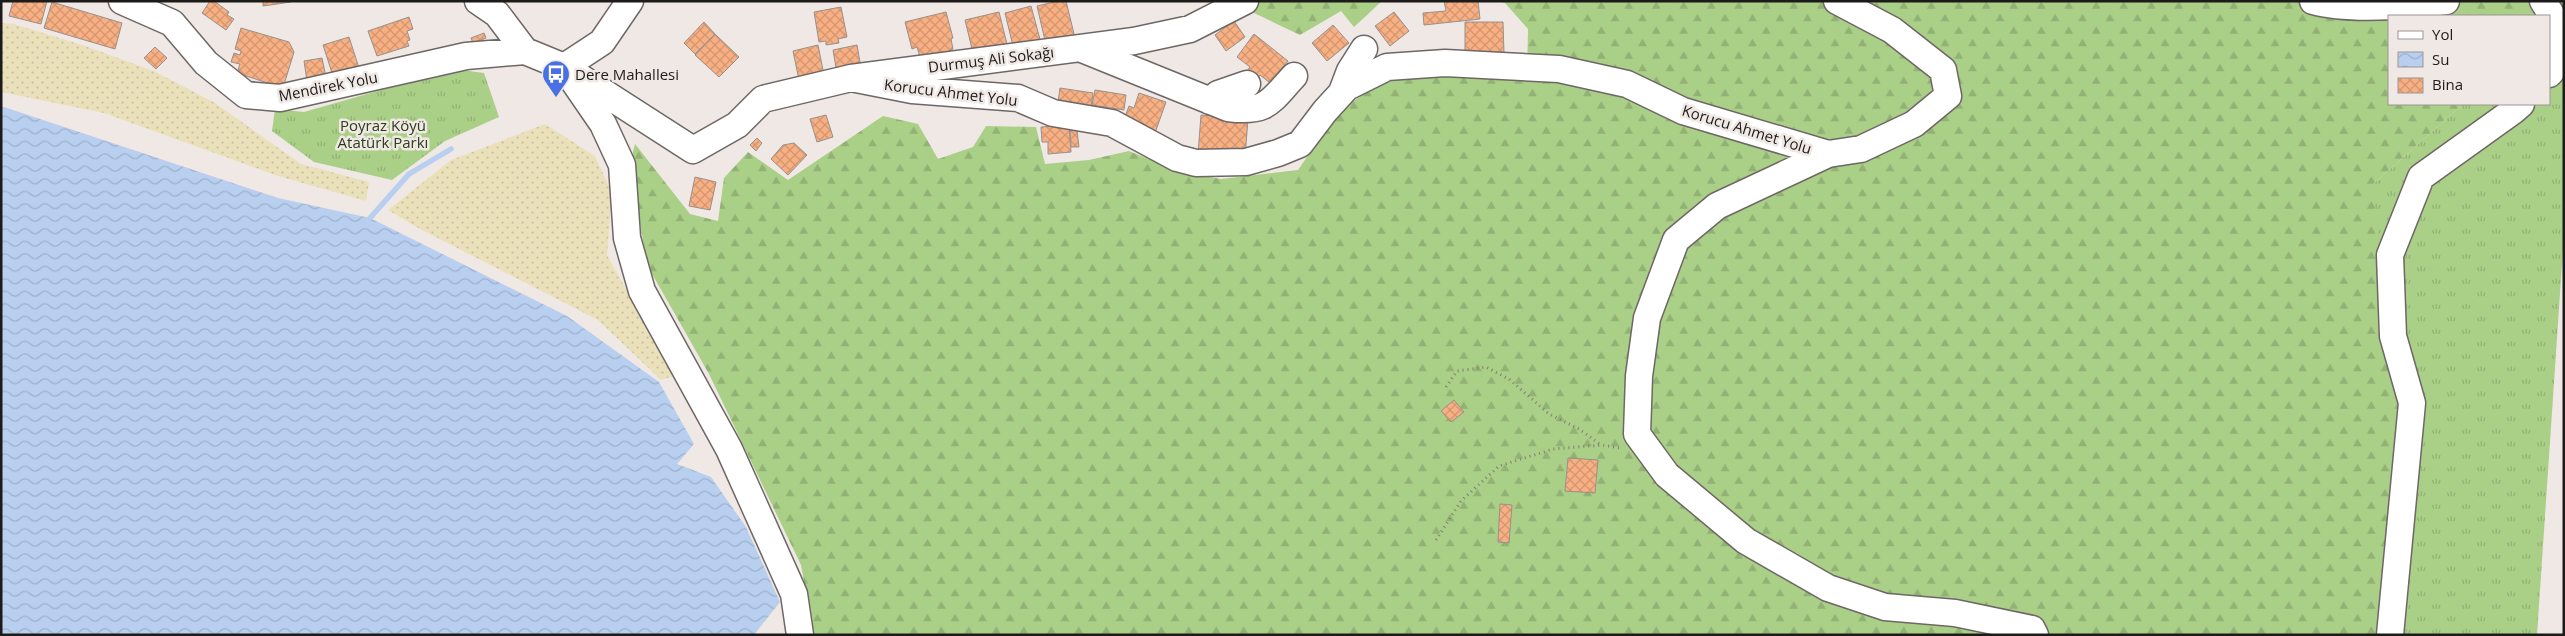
<svg xmlns="http://www.w3.org/2000/svg" width="2565" height="636" viewBox="0 0 2565 636" font-family="'Open Sans',sans-serif">
  <style>
    .grass { fill: url(#grass-tufts) }
    .forest { fill: url(#forest-firs) }
    .sand { fill: url(#sand-dots) }
    .water { fill: url(#water-waves) }
    .lines { fill: none; stroke-linecap: round; stroke-linejoin: round }
    .stream { stroke: #b8cfef; stroke-width: 5.5 }
    .building { fill: url(#building-cross-hatch); stroke: #97918e }
    .minor-casing { stroke: #6e6765; stroke-width: 29 }
    .path { stroke: #817c7a; stroke-width: 3; stroke-dasharray: 1 4; stroke-linecap: butt }
    .minor { stroke: #fff; stroke-width: 26 }
    .labels { text-anchor: middle; dominant-baseline: central; stroke-width: 5; stroke-linejoin: round; paint-order: stroke }
    .street-label { font-size: 15px; fill: #1d1b1a; stroke: #f0e8e5 }
    .poi-label { font-size: 15px; fill: #1d1b1a; stroke: #f0e8e5; text-anchor: start }
    .park-label { font-size: 15px; fill: #2b3d18; stroke: #f0e8e5 }
  </style>
  <defs>
    <pattern id="grass-tufts" width="24" height="20" patternUnits="userSpaceOnUse" patternTransform="scale(1.25)"><rect width="24" height="20" fill="#aacf87"/><path d="M3 7l-1-3M5 7V3M7 7l1-3M15 17l-1-3M17 17v-4M19 17l1-3" fill="none" stroke="#92b174"/></pattern>
    <pattern id="forest-firs" width="22" height="20" patternUnits="userSpaceOnUse" patternTransform="scale(1.25)"><rect width="22" height="20" fill="#aacf87"/><path d="M5 1l3.5 6h-7zM16 11l3.5 6h-7z" fill="#92b174"/></pattern>
    <pattern id="sand-dots" width="8" height="8" patternUnits="userSpaceOnUse" patternTransform="scale(1.25)"><rect width="8" height="8" fill="#eae1bb"/><path d="M2 2h.1M6 6h.1" fill="none" stroke="#c8c0a0" stroke-width="1.8" stroke-linecap="round"/></pattern>
    <pattern id="water-waves" width="16" height="10" patternUnits="userSpaceOnUse" patternTransform="scale(1.25)"><rect width="16" height="10" fill="#b8cfef"/><path d="M0 5q4-4 8 0t8 0" fill="none" stroke="#9eb1cc"/></pattern>
    <pattern id="building-cross-hatch" width="8" height="8" patternUnits="userSpaceOnUse" patternTransform="scale(1.25)"><rect width="8" height="8" fill="#f8af82"/><path d="M0 0l8 8M0 8l8-8" fill="none" stroke="#d49670"/></pattern>
  </defs>
  <rect width="100%" height="100%" fill="#f0e8e5"/>
  <!-- grass -->
  <path class="grass" d="M2551,1H2564V234L2537,635H2380L2372,185L2463,104H2549V16Z
    M454,69L484,73L499,117L445,141L392,180L314,162L272,131L275,109L304,112Z"/>
  <!-- forest -->
  <path class="forest" d="M1229,1H1382L1354,27L1341,11L1300,35Z
    M1498,1H2551L2549,16H2389V104H2463L2372,185L2402,410L2380,635H814L801,565L709,374L647,265L633,181L631,160L635,144L690,214L718,221L724,178L748,152L788,180L883,116L918,124L938,159L973,147L986,126L1036,127L1045,164L1089,160L1129,151L1178,171L1221,179L1298,170L1338,112L1380,83L1415,71L1527,76L1528,29L1505,3Z"/>
  <!-- sand -->
  <path class="sand" d="M1,23L14,24L85,46L154,71L215,103L301,164L369,182L366,201L278,176L104,113L1,92Z
    M545,124L595,156L612,193L607,255L631,298L660,329L680,374L661,380L598,320L420,229L388,210L451,160Z"/>
  <!-- water -->
  <path class="water" d="M1,106L278,198L370,218L567,316L659,382L694,444L677,464L711,477L746,527L780,602L754,635H1Z"/>
  <g class="lines">
    <!-- stream -->
    <path class="stream" d="M370,218L409,174L451,149"/>
  </g>
  <!-- building -->
  <path class="building" d="M13,1H47L41,24L9,16Z
    M210,1H214L229,12L227,15L234,19L226,30L202,13Z
    M263,1H291V2L263,6Z
    M1058,1H1066L1076,42L1047,49L1037,6Z
    M1444,1H1478L1480,19L1424,25L1423,13L1446,11Z
    M52,2L122,23L115,49L44,28Z
    M1031,6L1041,43L1014,50L1005,13Z
    M841,7L847,37L838,39L839,43L826,45V41L819,42L814,12Z
    M946,12L953,38L951,39L953,49L950,50L952,58L920,57L917,47L912,49L905,22Z
    M999,12L1007,44L973,53L965,20Z
    M1394,12L1409,31L1390,46L1375,26Z
    M409,17L413,29L407,31L410,40L407,41L409,46L377,56L368,31Z
    M1234,21L1245,37L1226,51L1215,35Z
    M704,22L715,34L695,54L684,43Z
    M1465,22H1503L1504,54L1465,55Z
    M1333,25L1349,43L1327,61L1312,43Z
    M241,28L289,42L294,52L283,88L237,73L240,64L231,62L234,53L240,55L241,51L235,49Z
    M484,33L486,38L473,43L471,38Z
    M715,34L739,57L719,77L695,55Z
    M1254,34L1288,61L1270,83L1260,75L1256,80L1246,72L1250,67L1237,57Z
    M349,37L359,68L333,76L323,45Z
    M818,45L824,75L799,80L793,51Z
    M857,45L861,68L837,73L833,50Z
    M155,47L167,58L156,69L144,58Z
    M322,58L326,77L307,81L304,61Z
    M1060,88L1093,93L1090,115L1057,110Z
    M1095,90L1126,95L1124,110L1092,105Z
    M1139,93L1166,102L1155,133L1123,122L1129,106L1134,108Z
    M826,115L833,137L817,142L810,119Z
    M1201,115L1248,119L1245,158L1198,154Z
    M1069,125L1071,152L1048,154V142H1042L1041,127Z
    M1077,130L1079,147H1071L1070,131Z
    M757,138L762,143L756,151L750,145Z
    M794,143L807,155L788,175L771,159L783,145Z
    M695,177L716,182L710,210L689,206Z
    M1454,400L1464,412L1451,422L1441,411Z
    M1568,458L1598,460L1595,493L1565,491Z
    M1500,504L1512,505L1509,543L1498,542Z"/>
  <g class="lines">
    <!-- minor casing -->
    <g class="minor-casing">
      <path id="minor" d="M122,1L172,23L206,63L246,95L280,98L466,56L525,51L564,67L693,150L737,125L763,99L851,78L1134,41L1190,29L1245,1
        M478,1L497,14L525,51
        M2313,1C2349,11 2409,6 2446,1
        M2543,1L2551,14V72L2549,74
        M1082,49L1228,108C1267,113 1269,103 1294,76
        M564,67L602,42L630,1
        M570,76L603,124L622,165L627,238L642,291L729,449L794,594L800,635
        M851,78L912,90L1018,98L1053,113L1112,123L1177,158L1196,163L1246,162L1278,153L1300,144L1325,111L1347,87L1387,67L1445,63L1559,69L1627,84L1683,111L1828,154L1717,206L1676,240L1647,318L1639,376L1637,434L1667,475L1746,541L1828,588L1885,607L1955,613L2032,629L2035,635
        M1342,92L1350,71L1364,49
        M1210,101L1218,94L1247,84
        M1828,154L1861,149L1914,124L1948,96L1943,70L1892,30L1837,1
        M2390,635L2412,403L2393,336L2390,255L2421,177L2513,111L2521,104"/>
    </g>
    <!-- path -->
    <path class="path" d="M1446,387L1457,371L1486,367L1509,379L1549,414L1579,429L1601,445
      M1436,540L1461,501L1499,466L1553,449L1602,445L1620,448"/>
    <!-- minor -->
    <use href="#minor" class="minor"/>
  </g>
  <!-- icons -->
  <defs>
    <g id="bus-pin" transform="scale(1.4375)"><path d="M0 17L-7.5 6A9.5 9.5 0 1 1 7.5 6Z" fill="#4971e4" stroke="#f0e8e5"/><path d="M-5-6H5V4H4V6H2V4H-2V6H-4V4H-5ZM-3.5-4V0h7V-4ZM-3.5 1.2v1.5H-2V1.2ZM2 1.2v1.5H3.5V1.2Z" fill="#fff"/></g>
  </defs>
  <g fill-rule="evenodd">
    <use href="#bus-pin" x="556" y="74"/>
  </g>
  <g class="labels">
    <!-- street labels -->
    <g class="street-label">
      <text transform="translate(991 59) rotate(-7)">Durmuş Ali Sokağı</text>
      <text transform="translate(328 86) rotate(-11)">Mendirek Yolu</text>
      <text transform="translate(951 92) rotate(7)">Korucu Ahmet Yolu</text>
      <text transform="translate(1747 129) rotate(17)">Korucu Ahmet Yolu</text>
    </g>
    <!-- poi labels -->
    <g class="poi-label">
      <text x="575" y="74">Dere Mahallesi</text>
    </g>
    <!-- park labels -->
    <g class="park-label">
      <text x="383" y="125">Poyraz Köyü<tspan x="383" dy="17">Atatürk Parkı</tspan></text>
    </g>
  </g>
  <!-- border -->
  <rect width="2565" height="636" fill="none" stroke="#1d1b1a" stroke-width="5"/>
  <!-- legend -->
  <rect x="2388" y="15" width="162" height="90" fill="#f0e8e5" stroke="#9c9694"/>
  <rect x="2398" y="31" width="25" height="8" fill="#ffffff" stroke="#9c9694"/>
  <text x="2432" y="40" font-size="15" fill="#1d1b1a">Yol</text>
  <rect x="2398" y="52" width="25" height="15" fill="url(#water-waves)" stroke="#9c9694"/>
  <text x="2432" y="65" font-size="15" fill="#1d1b1a">Su</text>
  <rect x="2398" y="78" width="25" height="15" fill="url(#building-cross-hatch)" stroke="#9c9694"/>
  <text x="2432" y="90" font-size="15" fill="#1d1b1a">Bina</text>
</svg>
